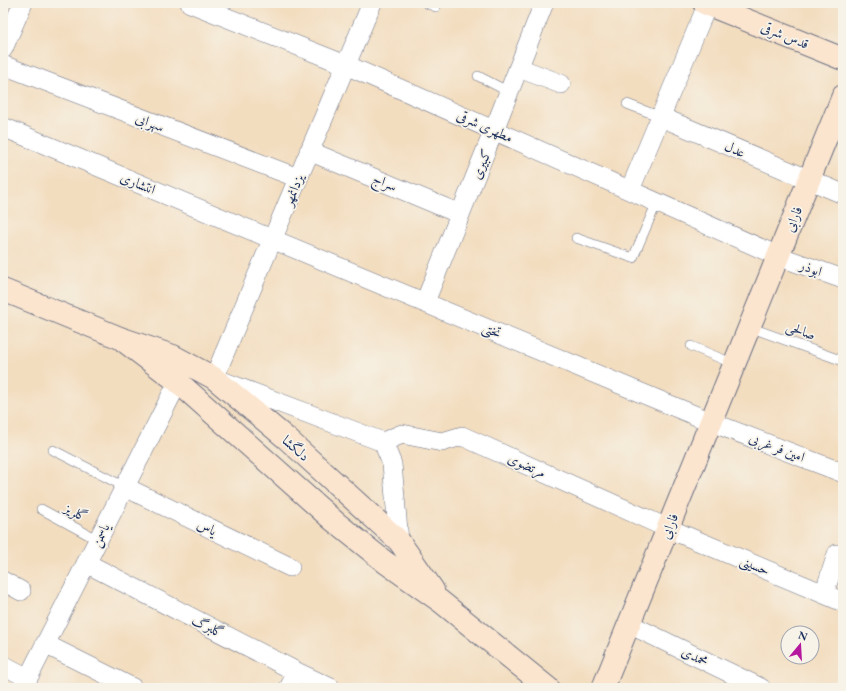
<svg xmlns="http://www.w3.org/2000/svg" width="846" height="691" viewBox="0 0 846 691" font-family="'EB Garamond',Amiri,serif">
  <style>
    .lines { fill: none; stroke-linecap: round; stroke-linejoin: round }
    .lane-casing { stroke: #676c80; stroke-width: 10 }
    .street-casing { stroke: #676c80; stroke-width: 20 }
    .secondary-casing { stroke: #676c80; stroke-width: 24 }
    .lane { stroke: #fff; stroke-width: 9 }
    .street { stroke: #fff; stroke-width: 19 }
    .secondary { stroke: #fbe5cf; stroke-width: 22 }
    .labels { text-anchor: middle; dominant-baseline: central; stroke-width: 3.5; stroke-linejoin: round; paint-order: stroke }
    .street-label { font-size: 14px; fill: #1b2f5e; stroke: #f7f3e8 }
  </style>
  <rect width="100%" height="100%" fill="#f7f3e8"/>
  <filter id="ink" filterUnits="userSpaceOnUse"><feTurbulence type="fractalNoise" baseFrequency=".025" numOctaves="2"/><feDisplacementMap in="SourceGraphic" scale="8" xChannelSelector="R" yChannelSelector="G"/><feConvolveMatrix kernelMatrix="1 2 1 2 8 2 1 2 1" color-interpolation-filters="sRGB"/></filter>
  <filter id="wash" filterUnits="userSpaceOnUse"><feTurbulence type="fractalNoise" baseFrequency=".012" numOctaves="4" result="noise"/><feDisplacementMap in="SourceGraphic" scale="16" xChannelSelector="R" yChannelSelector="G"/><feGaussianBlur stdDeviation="0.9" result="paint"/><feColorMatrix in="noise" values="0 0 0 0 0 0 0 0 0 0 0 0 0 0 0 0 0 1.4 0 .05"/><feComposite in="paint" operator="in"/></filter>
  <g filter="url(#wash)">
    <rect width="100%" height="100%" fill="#f3ddbf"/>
  </g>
  <g filter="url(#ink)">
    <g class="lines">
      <!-- lane casing -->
      <g class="lane-casing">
        <path id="lane" d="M426,3L436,7
          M478,76L509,92
          M627,104L661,117
          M576,238L633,258L657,202
          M749,327L843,361
          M691,346L734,364
          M53,450L125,487
          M41,509L98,540"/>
      </g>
      <!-- street casing -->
      <g class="street-casing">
        <path id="street" d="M190,3L346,65L778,256L843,279
          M372,3L214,378L383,442L392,464L399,541
          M3,49L23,3
          M3,65L298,178
          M519,68L561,84
          M661,117L843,194
          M3,127L711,422L843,473
          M309,151L460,214
          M630,190L708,3
          M425,302L494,130L544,3
          M383,442L402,434L442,442L462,436L667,528L843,602
          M125,487L290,567
          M86,563L297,672L331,688
          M3,581L21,591
          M824,594L837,554
          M629,624L761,688
          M45,644L133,688
          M3,665L28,678
          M23,688L178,382
          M289,688L297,672"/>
      </g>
      <!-- secondary casing -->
      <g class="secondary-casing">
        <path id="secondary" d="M704,3L843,59
          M3,290L120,338L173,356L214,378L286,438L399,541L433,590
          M120,338L178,382L334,521L385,562L440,601L548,688
          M603,688L843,96"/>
      </g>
      <!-- lane -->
      <use href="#lane" class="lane"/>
      <!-- street -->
      <use href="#street" class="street"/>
      <!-- secondary -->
      <use href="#secondary" class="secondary"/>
    </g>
  </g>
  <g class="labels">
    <!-- street labels -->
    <g class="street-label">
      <text transform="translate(785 35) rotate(22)">قدس شرقی</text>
      <text transform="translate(150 122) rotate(21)">سهرابی</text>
      <text transform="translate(485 126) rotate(24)">مطهری شرقی</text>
      <text transform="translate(735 149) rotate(23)">عدل</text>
      <text transform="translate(481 164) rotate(-68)">کبیری</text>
      <text transform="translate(385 182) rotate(23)">سراج</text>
      <text transform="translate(138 183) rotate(22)">انتشاری</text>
      <text transform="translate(293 190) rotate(-67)">یزدانمهر</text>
      <text transform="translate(793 219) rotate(-68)">فارابی</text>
      <text transform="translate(811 268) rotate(20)">ابوذر</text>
      <text transform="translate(492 330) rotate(23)">تختی</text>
      <text transform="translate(801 330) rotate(20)">صالحی</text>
      <text transform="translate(777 447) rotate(21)">امین فر غربی</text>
      <text transform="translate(296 448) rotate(41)">دلگشا</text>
      <text transform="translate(527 465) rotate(24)">مرتضوی</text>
      <text transform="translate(76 512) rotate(29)">گلریز</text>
      <text transform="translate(669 526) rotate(-68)">فارابی</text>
      <text transform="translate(207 527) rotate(26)">یاس</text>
      <text transform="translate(100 535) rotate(-63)">یاسمن</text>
      <text transform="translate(755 565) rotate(23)">حسینی</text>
      <text transform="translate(208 626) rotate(27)">گلبرگ</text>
      <text transform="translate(695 656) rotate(26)">محمدی</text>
    </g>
  </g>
  <!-- margin -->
  <rect width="846" height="691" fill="none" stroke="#f7f3e8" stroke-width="16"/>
  <!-- north arrow -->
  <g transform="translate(800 645) rotate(18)"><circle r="19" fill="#f7f3e8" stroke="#9fa5b1"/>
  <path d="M0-3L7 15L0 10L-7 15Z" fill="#b5179e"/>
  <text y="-6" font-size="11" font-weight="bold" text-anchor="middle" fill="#1b2f5e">N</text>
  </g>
</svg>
